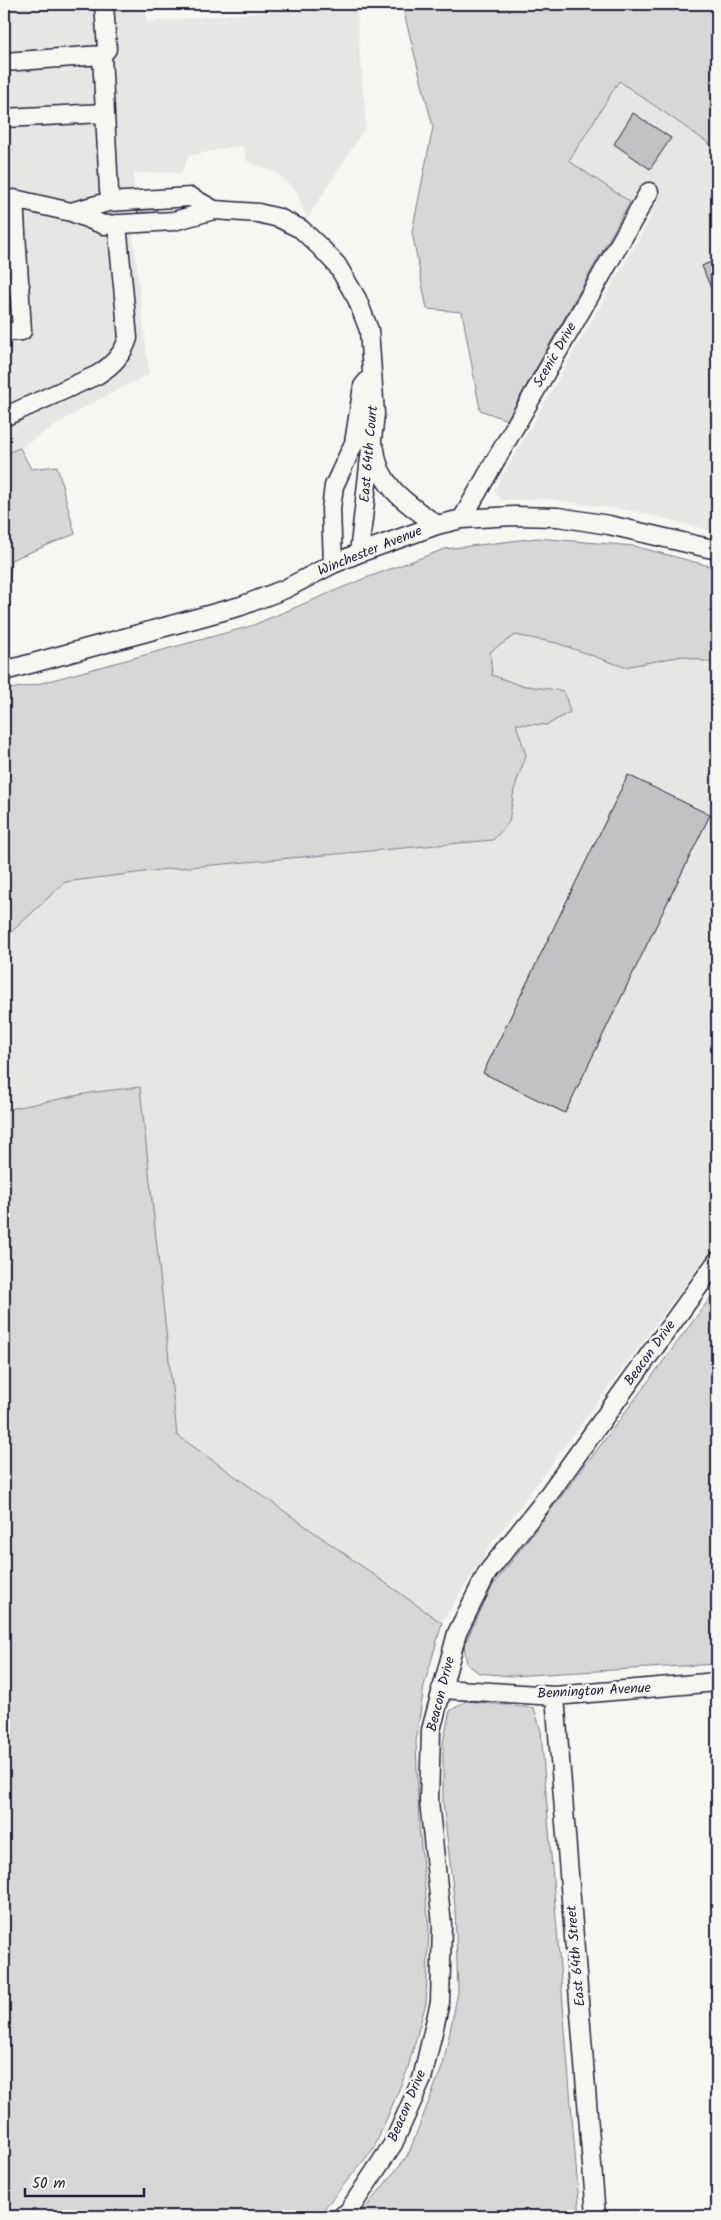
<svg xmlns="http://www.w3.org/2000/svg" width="721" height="2220" viewBox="0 0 721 2220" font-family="Kalam,sans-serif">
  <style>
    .built { fill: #e6e6e4 }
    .green { fill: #d7d7d7; stroke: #7c7c89 }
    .building { fill: #c2c2c4; stroke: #22223b }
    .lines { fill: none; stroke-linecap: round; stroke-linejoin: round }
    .minor-casing { stroke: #22223b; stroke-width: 21 }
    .minor { stroke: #f6f6f2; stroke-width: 18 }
    .labels { text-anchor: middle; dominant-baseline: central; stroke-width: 5; stroke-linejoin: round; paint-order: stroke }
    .street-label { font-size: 14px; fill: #22223b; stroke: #f6f6f2 }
  </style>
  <rect width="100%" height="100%" fill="#f6f6f2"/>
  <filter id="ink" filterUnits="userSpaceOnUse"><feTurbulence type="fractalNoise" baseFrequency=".02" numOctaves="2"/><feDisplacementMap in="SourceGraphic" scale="10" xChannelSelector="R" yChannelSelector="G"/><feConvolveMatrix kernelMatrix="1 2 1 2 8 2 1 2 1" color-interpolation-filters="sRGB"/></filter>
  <g filter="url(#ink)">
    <!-- built -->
    <path class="built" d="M4,4H145L147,22L356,4L366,126L307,219L296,191L277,173L247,161L242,145L188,156L182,173H134L133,232L149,374L83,408L20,448L4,454Z
      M619,81L717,149V532L639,512L546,499L501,500L494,491L651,217L569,161Z
      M516,635L557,643L624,667L683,656L717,664V1242L488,1549L442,1623L177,1435L139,1087L95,1092L4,1110V939L65,882L168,869L373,850L509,822L514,790L526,755L516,724L547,725L564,691L519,685L492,675L490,652Z"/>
    <!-- green -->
    <path class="green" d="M395,4H717V149L619,81L569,161L630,202L507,420L480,410L462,312L427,309L412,232L433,127L403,9Z
      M20,448L31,469L57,466L75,534L11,560L4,619V454Z
      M537,538L634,546L717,568V664L683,656L624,667L557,643L515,635L490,652L492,675L519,685L564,691L570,712L547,725L516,724L526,755L514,790L509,822L493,840L168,869L65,882L4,939V690L34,685L251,626L363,579L445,549Z
      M140,1087L177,1435L442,1623L424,1686L416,1741L419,1826L429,1929L426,2003L407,2071L374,2148L323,2210L315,2216H4V1110L95,1092Z
      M717,1289V1664L511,1676L479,1673L467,1664L464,1645L493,1585L603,1442Z
      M466,1701L534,1708L541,1731L580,2216H359L408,2155L443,2065L458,1992L455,1906L443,1802V1742L450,1711Z"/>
    <!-- building -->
    <path class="building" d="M633,113L671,138L650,169L614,144Z
      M156,206L158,213L137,214L138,208Z
      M717,259V303L702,266Z
      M628,775L710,815L565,1113L483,1073Z"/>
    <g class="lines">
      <!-- minor casing -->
      <g class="minor-casing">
        <path id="minor" d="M102,55L107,49L104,4
          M4,62L102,55L109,191
          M4,118L104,113
          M4,201L14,199L71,212L104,225L174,221L214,210L258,213L279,218L301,229L322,249L337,265L357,299L369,330L375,414L359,553
          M71,212L108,202L191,197L214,210
          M4,286L20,285
          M4,332L22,331L14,199
          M4,417L97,375C112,366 123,355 128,338L117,224
          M375,449C378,486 409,505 437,525
          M462,519L649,192
          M333,564L331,509L334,486L354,443L363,386L369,379
          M4,671L241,606L285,589L333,564L359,553L437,525L462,519L513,516L558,517L609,525L717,550
          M441,1689L555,1696L717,1682
          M555,1696L596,2216
          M342,2216L348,2212L393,2144L422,2079L440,2002L442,1925L429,1801L431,1730L457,1633L487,1573L541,1505L717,1261"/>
      </g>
      <!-- minor -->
      <use href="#minor" class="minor"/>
    </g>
  </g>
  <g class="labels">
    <!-- street labels -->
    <g class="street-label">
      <text transform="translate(555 355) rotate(-60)">Scenic Drive</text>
      <text transform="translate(369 454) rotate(-85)">East 64th Court</text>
      <text transform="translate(370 551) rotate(-22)">Winchester Avenue</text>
      <text transform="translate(650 1353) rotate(-54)">Beacon Drive</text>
      <text transform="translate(594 1691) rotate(-3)">Bennington Avenue</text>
      <text transform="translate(441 1694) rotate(-76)">Beacon Drive</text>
      <text transform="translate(576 1956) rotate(-95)">East 64th Street</text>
      <text transform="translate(407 2106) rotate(-67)">Beacon Drive</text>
    </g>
  </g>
  <!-- margin -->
  <rect width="721" height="2220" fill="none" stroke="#f6f6f2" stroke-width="20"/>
  <rect x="10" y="10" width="701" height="2200" fill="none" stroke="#22223b" stroke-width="2" filter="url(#ink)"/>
  <!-- scale -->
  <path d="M25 2188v8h119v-8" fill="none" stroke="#22223b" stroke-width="2.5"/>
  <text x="32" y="2188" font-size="15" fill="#22223b" stroke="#f6f6f2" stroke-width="4" paint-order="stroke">50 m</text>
</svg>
